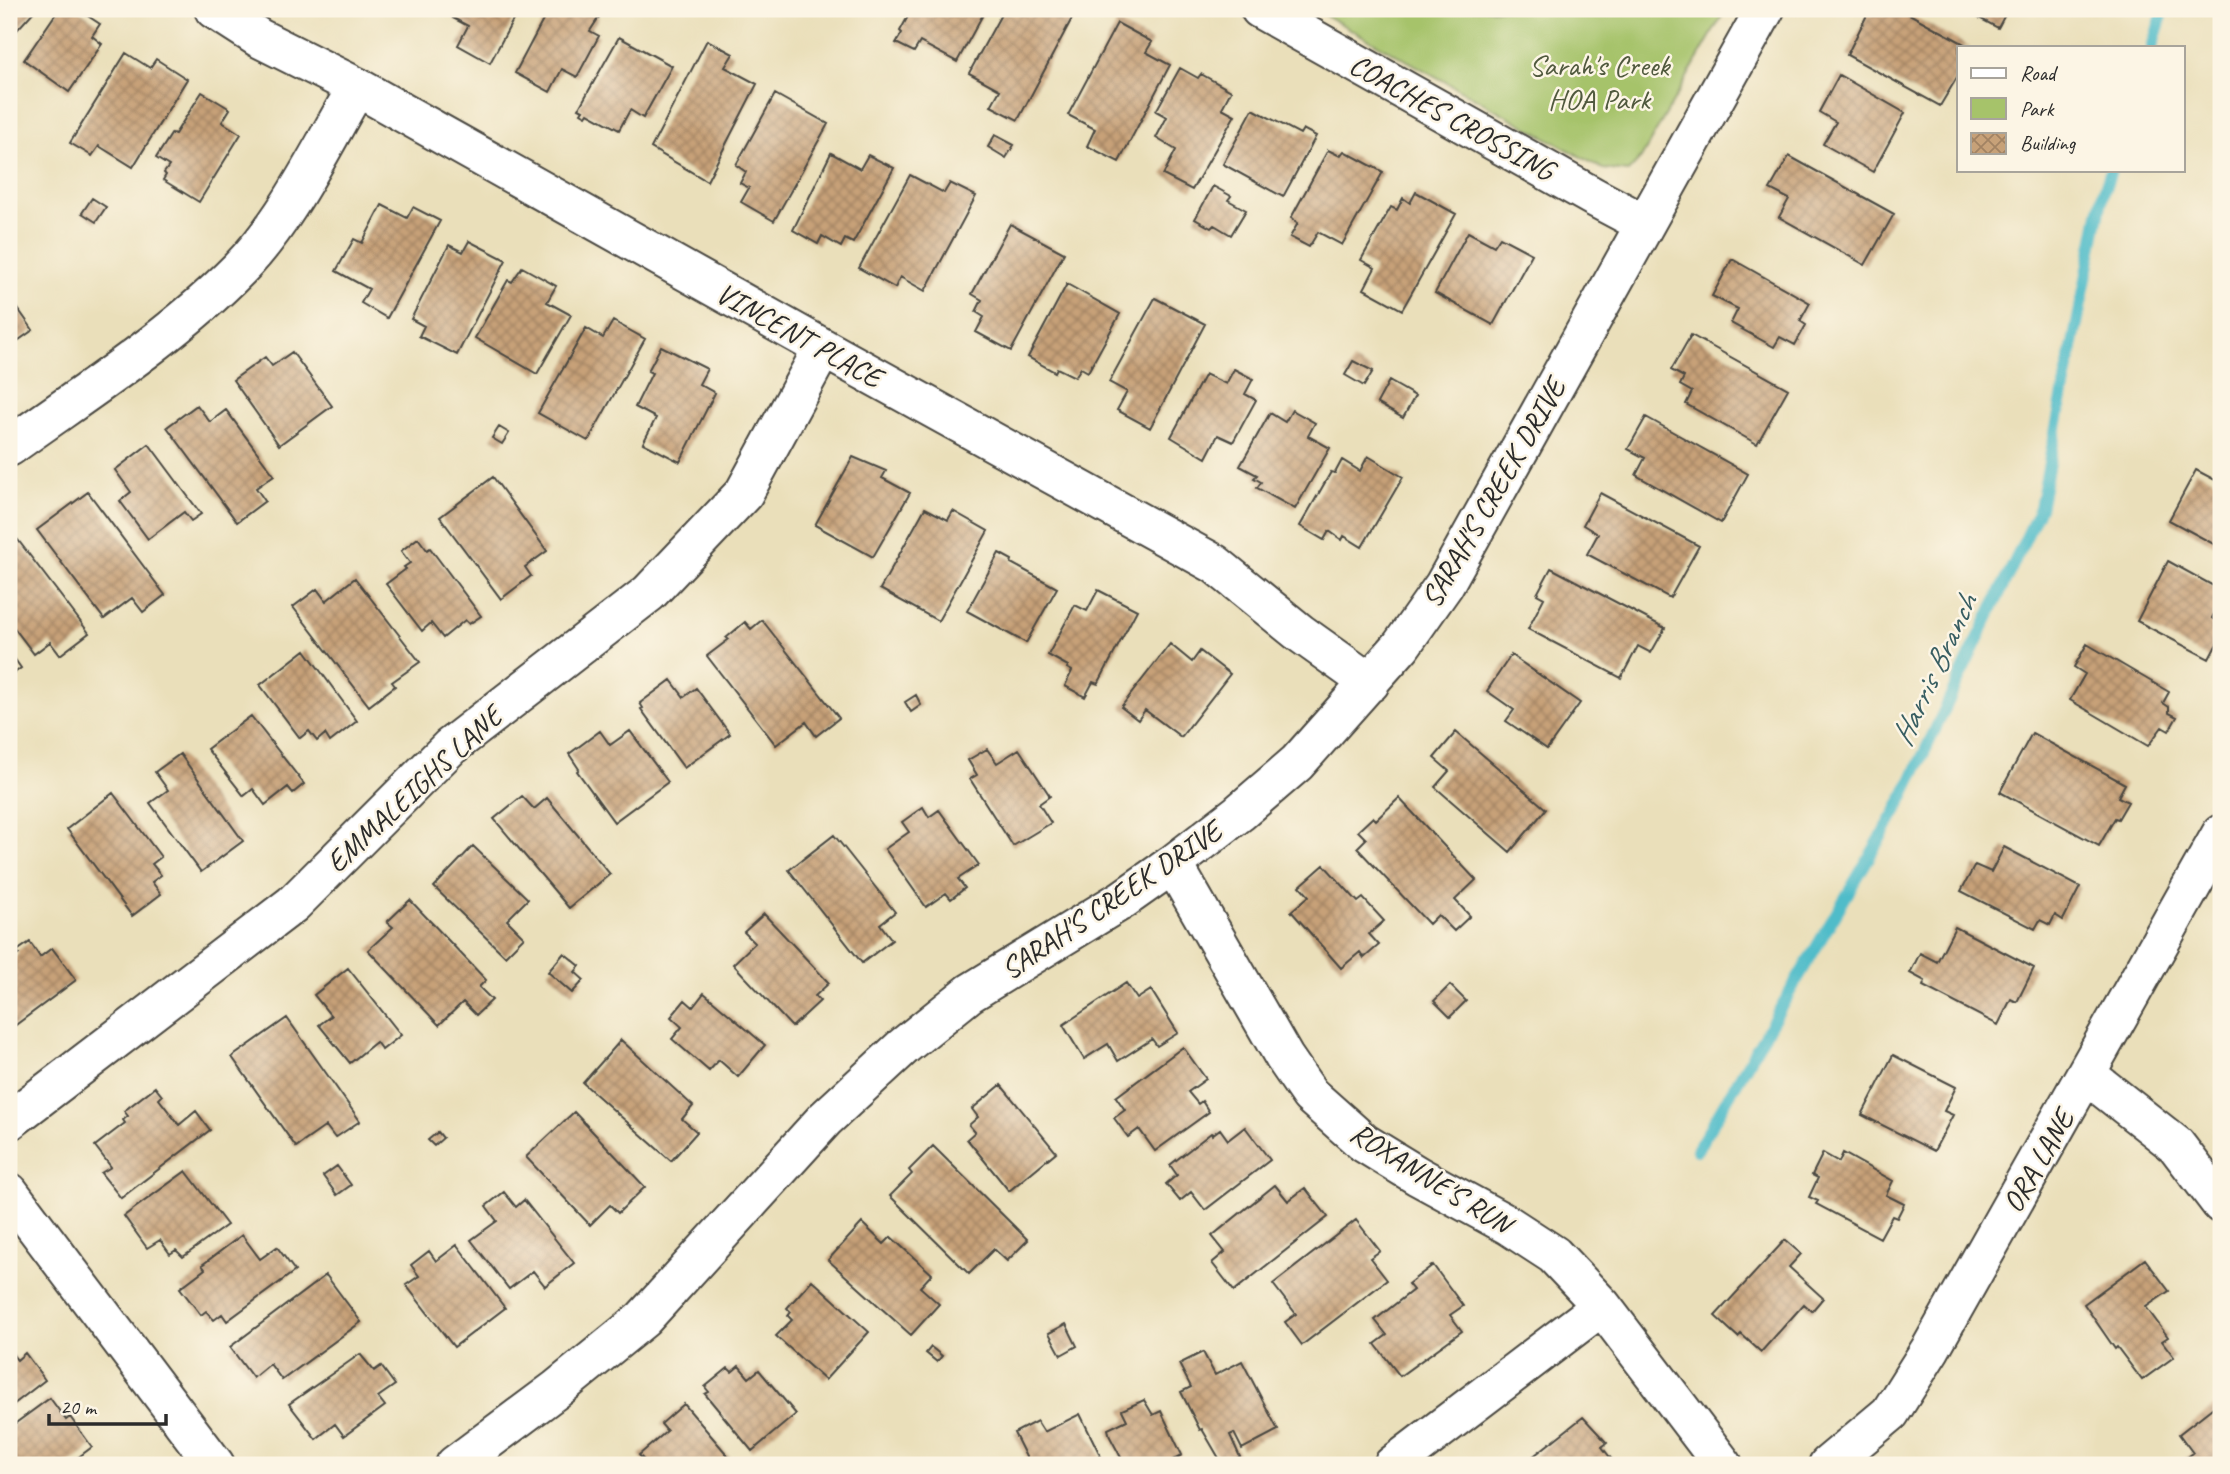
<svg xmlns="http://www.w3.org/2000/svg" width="2230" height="1474" viewBox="0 0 2230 1474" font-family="Caveat,sans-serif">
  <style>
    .park { fill: #a6c36a; stroke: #68774a; stroke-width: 2 }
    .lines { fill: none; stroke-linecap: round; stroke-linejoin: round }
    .stream { stroke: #4fbcc9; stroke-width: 12 }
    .building { fill: url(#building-cross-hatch) }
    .minor-casing { stroke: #484640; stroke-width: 42 }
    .minor { stroke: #fff; stroke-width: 38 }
    .labels { text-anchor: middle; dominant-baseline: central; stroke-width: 5; stroke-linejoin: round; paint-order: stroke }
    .park-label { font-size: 30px; fill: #50593e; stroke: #fcf5e5 }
    .street-label { font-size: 30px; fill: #2b2b2b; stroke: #fcf5e5 }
    .water-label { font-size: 32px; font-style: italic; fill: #385e62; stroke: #fcf5e5 }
  </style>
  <defs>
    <pattern id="building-cross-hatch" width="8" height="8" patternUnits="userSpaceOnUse" patternTransform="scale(1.75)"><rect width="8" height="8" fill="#c7a178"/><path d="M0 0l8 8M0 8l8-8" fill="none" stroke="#a28363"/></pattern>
  </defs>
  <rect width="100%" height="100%" fill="#fcf5e5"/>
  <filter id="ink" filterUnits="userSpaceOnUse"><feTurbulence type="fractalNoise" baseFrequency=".0143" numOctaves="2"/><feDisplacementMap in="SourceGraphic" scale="14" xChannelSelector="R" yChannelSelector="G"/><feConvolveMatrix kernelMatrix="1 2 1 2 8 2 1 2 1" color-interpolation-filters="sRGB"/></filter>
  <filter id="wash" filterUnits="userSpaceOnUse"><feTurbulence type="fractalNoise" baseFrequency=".00686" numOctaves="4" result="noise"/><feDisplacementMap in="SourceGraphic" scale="28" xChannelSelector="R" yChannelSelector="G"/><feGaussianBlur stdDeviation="1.57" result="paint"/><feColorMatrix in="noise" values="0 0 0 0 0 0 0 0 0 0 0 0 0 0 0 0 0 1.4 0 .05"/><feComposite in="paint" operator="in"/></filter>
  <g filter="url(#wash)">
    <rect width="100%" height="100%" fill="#eadfba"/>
    <!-- park -->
    <path class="park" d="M1314,9H1726L1641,158L1628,172L1603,169Z"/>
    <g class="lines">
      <!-- stream -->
      <path class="stream" d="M2152,47L2164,9
        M1697,1150L1898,808L2040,508L2103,194L2111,170"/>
    </g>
    <g id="blocks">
      <!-- building -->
      <path class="building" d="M9,9H36L9,39Z
        M59,9H77L100,24L92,36L102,44L69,92L24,60Z
        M458,9H519L490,63L458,45L468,26L453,18Z
        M549,9H584L599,17L590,31L599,36L577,77L562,69L550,92L515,73Z
        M912,9H986L957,62L920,42L914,52L896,43L902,33L900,31Z
        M1004,9H1077L1018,120L991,106L1000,90L969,73Z
        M1870,9H1900L1970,47H1959V74L1940,106L1847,55Z
        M1962,9H2008L1998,28Z
        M1117,23L1152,42L1146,52L1170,65L1119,162L1087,146L1095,129L1068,115Z
        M619,37L672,66L643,118L630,110L619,130L588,113L586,116L581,113L583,110L579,108Z
        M707,40L733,54L725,67L757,84L707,181L651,148Z
        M126,53L150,68L156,59L187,79L133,167L99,146L92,156L70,143Z
        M1180,68L1198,78L1201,74L1231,91L1222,108L1235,115L1192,190L1163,175L1176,150L1156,138L1167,117L1156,111Z
        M1839,75L1905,113L1873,172L1823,144L1836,122L1819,112Z
        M202,92L230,109L222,122L241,134L199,202L163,180L166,175L164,173L169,166L156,158L172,133L175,134Z
        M775,94L828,124L774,221L741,202L749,188L740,183L746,172L736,165Z
        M1253,109L1300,134L1303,129L1316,136L1283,197L1223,164Z
        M995,135L1014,145L1006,158L988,147Z
        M1328,150L1340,156L1344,151L1383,172L1342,245L1318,232L1309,247L1290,237L1298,223L1291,218Z
        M831,153L860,169L868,155L894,168L853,243L845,239L841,247L822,236L818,244L793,230Z
        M1789,156L1894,214L1865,265L1779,217L1789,199L1770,189Z
        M910,175L944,193L950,183L976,196L925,291L900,277L895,288L859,268Z
        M1213,186L1231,196L1228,200L1246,210L1231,235L1214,225L1211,228L1195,219Z
        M1416,192L1456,214L1402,310L1364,289L1375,268L1361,260L1391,207L1397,210L1403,198L1410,203Z
        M92,198L106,207L96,222L82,213Z
        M382,205L407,218L413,207L440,221L387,318L361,303L369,289L336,271L354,239L362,243Z
        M1010,224L1064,253L1011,351L976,332L984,317L976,312L982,300L972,294Z
        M1468,232L1494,246L1500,237L1532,254L1493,325L1435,293Z
        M469,241L506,260L457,355L419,336L424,326L411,319L449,245L463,252Z
        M1732,259L1810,303L1800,321L1806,325L1795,345L1780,337L1774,347L1731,323L1738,309L1712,296Z
        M522,267L556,286L547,302L571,315L537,374L475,338L508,280L512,282Z
        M1067,284L1120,314L1088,372L1081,368L1075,377L1057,368L1055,372L1028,357Z
        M9,296L33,330L9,347Z
        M1155,298L1205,324L1150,428L1117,410L1127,392L1109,382Z
        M613,321L645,339L588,441L538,413L586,328L603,338Z
        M1691,335L1788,389L1757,444L1686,404L1692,392L1680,385L1684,377L1671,370Z
        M661,346L707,369L699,384L715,393L680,462L643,443L656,418L635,407L652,373L648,371Z
        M292,352L332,406L279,445L233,380L265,357L272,366Z
        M1353,361L1373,371L1364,386L1345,375Z
        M1234,369L1253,379L1245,394L1256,400L1233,442L1218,435L1206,458L1171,437L1205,374L1226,384Z
        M1389,381L1415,396L1403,418L1377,403Z
        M197,405L210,422L226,410L274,475L256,488L265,501L237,522L167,427Z
        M1292,410L1315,423L1308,436L1330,448L1295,509L1257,488L1261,482L1254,478L1257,475L1240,466L1270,413L1285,422Z
        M1646,417L1748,474L1721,523L1636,475L1645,458L1628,449Z
        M499,427L509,433L502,444L492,438Z
        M149,444L201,514L191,521L184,512L148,539L120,501L131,492L115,470Z
        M1368,456L1403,477L1362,547L1344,536L1342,540L1329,531L1324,540L1300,526L1331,472L1335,473L1342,460L1360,471Z
        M853,457L886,471L882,478L910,493L873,557L815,525Z
        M2196,470L2221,483V548L2169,520Z
        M493,477L547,551L525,567L531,576L501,599L440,517Z
        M88,492L165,595L143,612L132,598L104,619L37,530Z
        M1600,493L1699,546L1670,598L1587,554L1598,534L1583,525Z
        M925,508L948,520L953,511L988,531L938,621L880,589Z
        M418,538L427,550L430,548L481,616L469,624L465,620L443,638L431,623L422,631L386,584L406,569L404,567L410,563L401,551Z
        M18,540L89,633L60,655L50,642L34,654L9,621V547Z
        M999,553L1012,560L1011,563L1057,588L1026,643L967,611Z
        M2168,561L2221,590V600L2212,618L2221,623V636L2209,659L2137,621Z
        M1551,568L1665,628L1651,653L1638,646L1621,678L1528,629L1544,598L1537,594Z
        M355,578L420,662L392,682L395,686L369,706L293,607L317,589L326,601Z
        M1098,590L1137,610L1098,684L1093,682L1085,697L1065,686L1072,671L1067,668L1068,666L1048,655L1075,605L1087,611Z
        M762,620L839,718L816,736L806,722L776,745L707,656L728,640L726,638L745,622L751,629Z
        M1170,644L1192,662L1200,651L1230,674L1181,737L1145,710L1138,720L1121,707Z
        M2087,644L2169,692L2163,703L2169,707V713L2177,717L2169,731L2162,727L2148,746L2070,700L2085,674L2074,667Z
        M305,650L357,721L330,742L325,734L317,741L309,731L300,738L260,685Z
        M9,651L21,668L9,677Z
        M1511,655L1580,703L1547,749L1506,721L1514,710L1487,691Z
        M671,680L684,697L696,688L730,734L684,768L641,709L643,708L640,703Z
        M916,695L921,705L911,712L905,702Z
        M251,716L304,784L293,793L288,787L265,805L253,789L244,796L207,749Z
        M600,731L610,745L630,731L668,782L614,822L577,771L579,769L569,754Z
        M1456,732L1546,809L1510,852L1435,787L1449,771L1434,758Z
        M2032,733L2125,784L2118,797L2128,802L2118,819L2115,818L2099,846L2000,792Z
        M987,749L997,763L1019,749L1050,796L1039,804L1051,823L1013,846L970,779L977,775L968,760Z
        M180,754L243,841L201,872L150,803L168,790L155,772Z
        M113,793L161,857L152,864L161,875L152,882L161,894L132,916L67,829Z
        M522,796L534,809L547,798L610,874L569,908L494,819Z
        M1399,798L1476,880L1455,900L1470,916L1454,931L1438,915L1429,924L1357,848L1366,839L1358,831L1373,817L1376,820Z
        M923,807L929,817L939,810L979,865L958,879L965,888L951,899L946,893L926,907L885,849L909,832L902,822Z
        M834,835L895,912L880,924L892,940L862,963L789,870Z
        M473,846L528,899L507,920L524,937L505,956L434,887Z
        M2004,847L2080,887L2063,920L2055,915L2050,925L2040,920L2035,929L1961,891L1975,865L1991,872Z
        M1324,865L1358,902L1363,898L1384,921L1369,934L1379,945L1364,958L1360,952L1341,968L1291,911L1309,896L1300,886Z
        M410,900L486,980L479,987L492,1000L476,1015L463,1002L439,1025L368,950L393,927L387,922Z
        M764,914L829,983L815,996L820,1001L792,1027L733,964L755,943L744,932Z
        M1955,927L2034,968L2017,1002L2011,999L1998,1025L1923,986L1925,981L1910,973L1920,953L1937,962Z
        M30,942L40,957L52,948L76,980L9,1030V962L19,954L17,951Z
        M564,953L580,966L575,972L584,980L572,993L548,972Z
        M348,968L401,1035L382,1050L376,1042L350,1063L319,1025L331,1016L314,995Z
        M1126,983L1137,999L1151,990L1178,1033L1157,1046L1152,1039L1118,1061L1108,1044L1084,1059L1063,1025Z
        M1450,985L1466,1001L1450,1017L1434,1001Z
        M704,993L765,1045L738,1077L719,1060L709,1071L672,1039L682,1027L671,1017L685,1000L693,1007Z
        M287,1018L360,1121L335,1138L326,1126L296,1147L232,1057Z
        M621,1040L693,1106L682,1119L697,1132L671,1161L583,1083Z
        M1183,1047L1206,1079L1188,1092L1198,1104L1202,1101L1209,1112L1155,1151L1139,1129L1128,1137L1114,1118L1125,1110L1116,1097Z
        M1893,1055L1956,1087L1944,1111L1953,1115L1934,1151L1862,1115Z
        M1001,1085L1056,1152L1009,1191L967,1139L975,1132L969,1125L978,1117L972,1109Z
        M155,1087L162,1096L159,1099L179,1125L196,1111L210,1130L121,1198L101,1173L111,1167L95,1146L125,1123L123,1120L128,1116L124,1111Z
        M574,1112L645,1187L618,1213L610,1205L590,1225L526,1157Z
        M1245,1127L1270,1160L1205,1210L1191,1192L1180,1201L1166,1184L1177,1175L1170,1165L1211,1133L1212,1135L1220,1129L1228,1140Z
        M438,1132L443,1138L434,1146L428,1140Z
        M933,1146L1028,1240L1007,1261L994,1249L969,1274L890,1196L912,1174L909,1170Z
        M1823,1153L1839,1162L1843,1153L1893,1181L1886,1195L1904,1204L1897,1218L1892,1216L1880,1238L1816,1204L1818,1201L1809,1197L1818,1178L1812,1175Z
        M337,1166L351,1185L337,1195L323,1176Z
        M186,1171L227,1225L183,1257L176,1250L170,1254L160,1240L147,1248L124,1216Z
        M1275,1185L1288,1201L1305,1188L1328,1217L1234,1291L1212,1263L1225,1252L1212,1236Z
        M504,1192L516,1207L524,1200L574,1263L545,1286L533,1271L509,1289L471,1240L497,1221L486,1206Z
        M1356,1220L1380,1251L1370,1258L1387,1280L1302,1345L1285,1322L1296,1314L1273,1284Z
        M862,1223L884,1244L891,1237L932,1274L920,1287L939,1304L911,1335L828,1260Z
        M242,1235L260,1259L277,1247L295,1271L227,1321L222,1314L214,1320L206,1311L201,1315L180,1288L205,1269L202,1265Z
        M1785,1240L1801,1254L1789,1267L1823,1298L1812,1311L1804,1304L1761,1352L1741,1334L1738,1337L1715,1316Z
        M457,1245L505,1308L454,1347L406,1285L419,1276L411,1265L429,1251L436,1261Z
        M2145,1259L2169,1291L2146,1307L2168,1337L2162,1341L2174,1357L2142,1380L2117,1347L2115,1349L2084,1304Z
        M1433,1265L1463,1306L1450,1315L1462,1331L1400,1376L1375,1344L1387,1335L1375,1320L1413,1290L1408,1284Z
        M326,1275L361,1322L282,1380L270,1364L253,1378L230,1347Z
        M812,1280L869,1332L825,1380L776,1336L792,1320L788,1316L791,1312L787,1308Z
        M1066,1324L1077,1346L1061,1355L1049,1333Z
        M931,1347L942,1356L937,1362L926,1353Z
        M9,1350L17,1360L25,1353L45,1380L9,1408Z
        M1203,1352L1215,1375L1242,1361L1278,1430L1242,1449L1234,1433L1230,1435L1240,1457L1223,1465L1202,1429L1200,1430L1181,1392L1191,1387L1179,1364Z
        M360,1354L374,1371L381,1366L395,1385L378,1397L385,1406L344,1436L335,1424L316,1439L289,1404Z
        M739,1366L749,1378L759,1370L796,1414L752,1451L705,1394L709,1392L705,1387L728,1368L732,1372Z
        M50,1398L66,1420L70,1417L92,1447L68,1465H9V1428Z
        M1144,1400L1153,1415L1161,1411L1182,1455L1169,1462L1171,1465H1125L1110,1437L1108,1429L1127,1420L1122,1410Z
        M2221,1401V1465H2177L2193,1453L2179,1434Z
        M684,1404L736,1465H648L639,1455L667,1431L661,1424Z
        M1080,1414L1105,1465H1030L1014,1433L1037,1421L1044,1432Z
        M1583,1417L1607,1443L1602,1447L1616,1465H1528L1526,1462Z"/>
    </g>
  </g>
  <g filter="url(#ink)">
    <use href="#blocks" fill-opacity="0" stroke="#484640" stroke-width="2"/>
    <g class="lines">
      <!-- minor casing -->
      <g class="minor-casing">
        <path id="minor" d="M214,9L259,38L357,87L823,348L1215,564L1300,633L1370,683
          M1260,9L1594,197L1645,224
          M9,447C87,391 171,338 239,269C287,221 323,145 357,87
          M1173,864L1284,1057L1310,1095L1364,1143L1418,1176L1508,1225L1554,1255L1602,1306L1723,1465
          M2087,1075L2176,1145L2221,1204
          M9,1121L293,904L450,747L649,593L744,493L823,348
          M9,1192L215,1465
          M455,1465L557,1389L643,1319L825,1119L904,1046L970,993L1122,900L1173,864L1239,813L1297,763L1401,646L1444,585L1765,9
          M1393,1465L1602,1306
          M1828,1465L1890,1413L1931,1348L2221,834"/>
      </g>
      <!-- minor -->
      <use href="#minor" class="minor"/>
    </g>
  </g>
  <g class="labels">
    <!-- park labels -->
    <g class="park-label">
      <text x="1599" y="65">Sarah's Creek<tspan x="1599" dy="34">HOA Park</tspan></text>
    </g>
    <!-- street labels -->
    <g class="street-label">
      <text transform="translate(1452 117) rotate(29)">COACHES CROSSING</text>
      <text transform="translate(799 335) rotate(29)">VINCENT PLACE</text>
      <text transform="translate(1493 493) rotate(-60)">SARAH'S CREEK DRIVE</text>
      <text transform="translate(414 789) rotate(-43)">EMMALEIGHS LANE</text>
      <text transform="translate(1111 900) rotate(-34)">SARAH'S CREEK DRIVE</text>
      <text transform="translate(2038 1161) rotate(-60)">ORA LANE</text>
      <text transform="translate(1431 1178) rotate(32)">ROXANNE'S RUN</text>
    </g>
    <!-- water labels -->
    <g class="water-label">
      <text transform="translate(1934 670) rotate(-65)">Harris Branch</text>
    </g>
  </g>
  <!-- margin -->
  <rect width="2230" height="1474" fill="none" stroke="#fcf5e5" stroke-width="35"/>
  <!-- legend -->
  <rect x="1957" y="46" width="228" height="126" fill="#fcf5e5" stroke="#a8a49b" stroke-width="2"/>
  <rect x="1971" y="68" width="35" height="10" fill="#ffffff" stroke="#a8a49b" stroke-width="2"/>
  <text x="2020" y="80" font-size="21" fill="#2b2b2b">Road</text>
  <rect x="1971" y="98" width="35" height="21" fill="#a6c36a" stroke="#a8a49b" stroke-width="2"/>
  <text x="2020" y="116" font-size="21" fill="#2b2b2b">Park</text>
  <rect x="1971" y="133" width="35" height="21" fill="url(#building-cross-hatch)" stroke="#a8a49b" stroke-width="2"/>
  <text x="2020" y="150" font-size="21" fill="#2b2b2b">Building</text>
  <!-- scale -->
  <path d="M49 1414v10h117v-10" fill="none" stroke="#2b2b2b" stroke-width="3.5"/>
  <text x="60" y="1414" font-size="21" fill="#2b2b2b" stroke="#fcf5e5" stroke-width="5" paint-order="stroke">20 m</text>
</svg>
